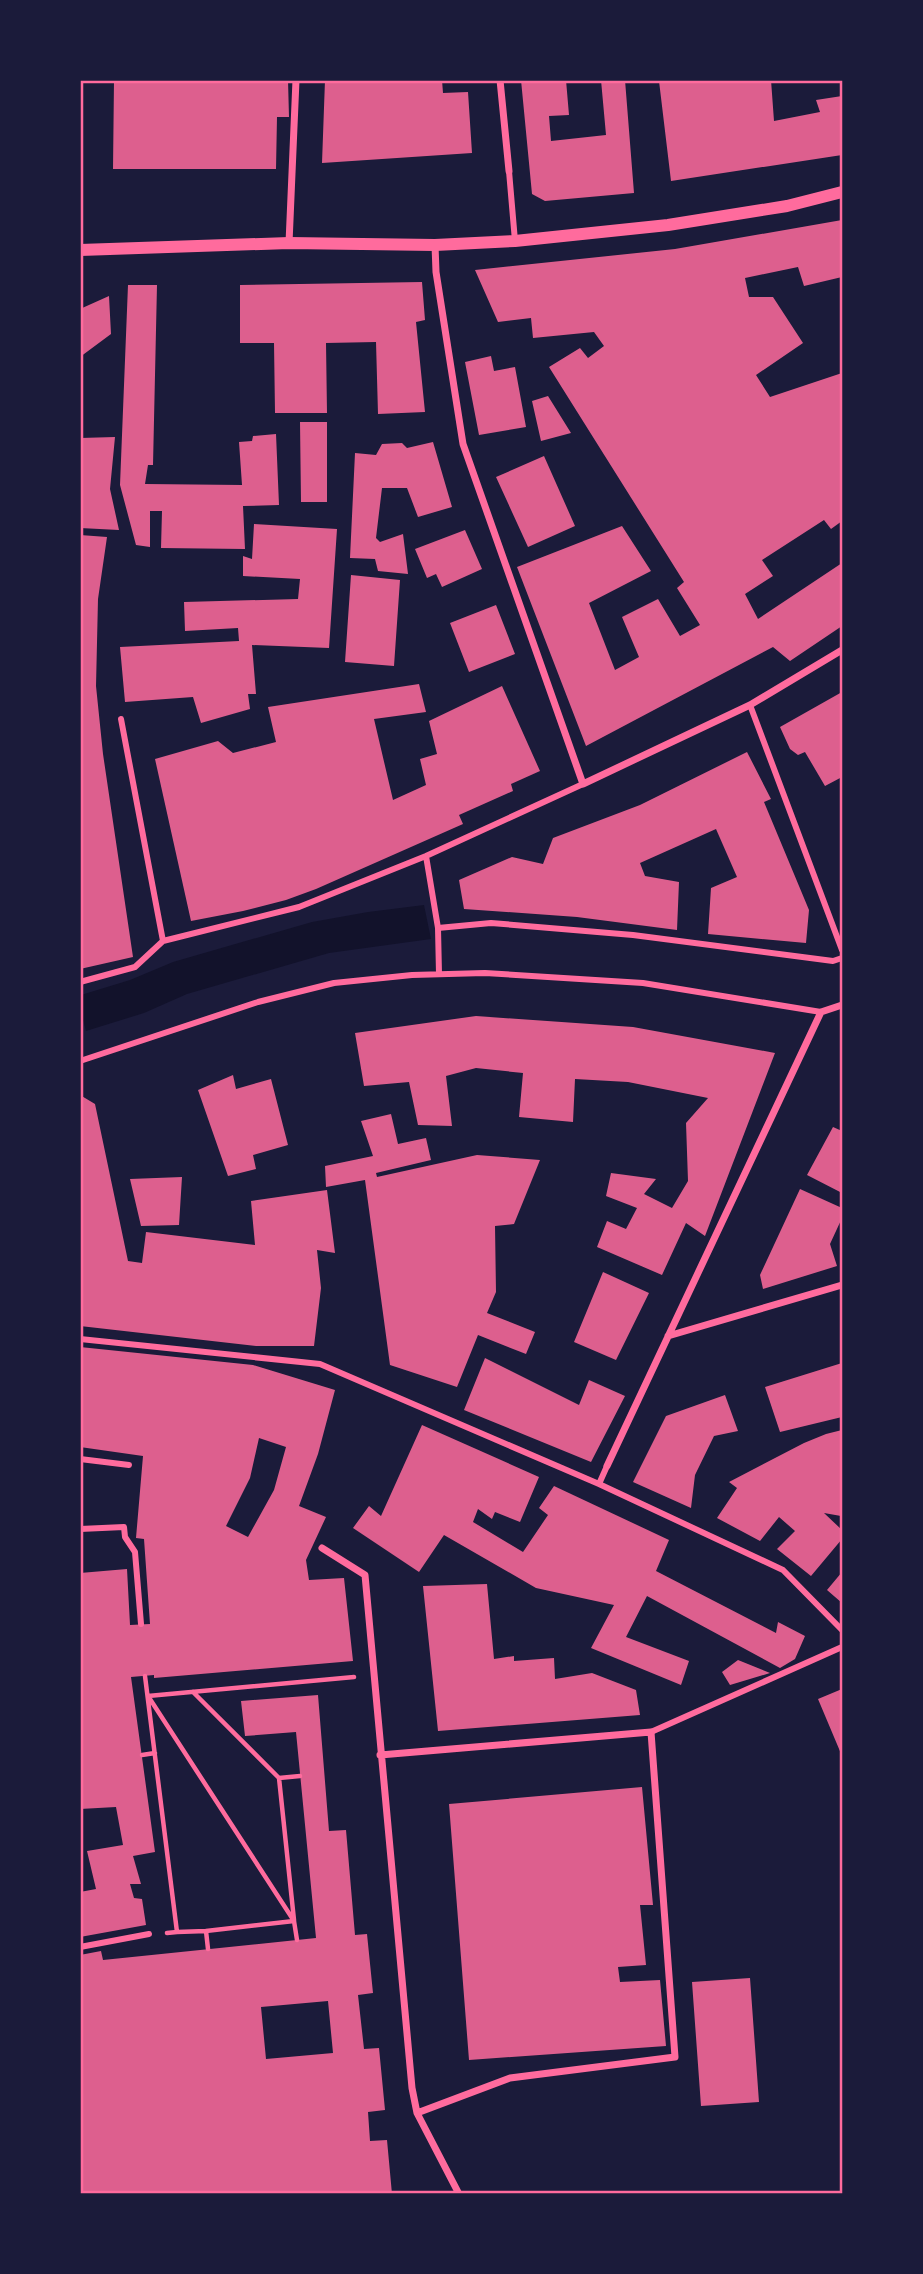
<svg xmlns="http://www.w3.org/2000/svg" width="923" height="2274" viewBox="0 0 923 2274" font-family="Karla,sans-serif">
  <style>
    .water { fill: #12122b }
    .building { fill: #dd5f8e; fill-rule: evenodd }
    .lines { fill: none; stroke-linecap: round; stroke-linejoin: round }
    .path { stroke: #ff6b9d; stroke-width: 4.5 }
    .pedestrian { stroke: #ff6b9d; stroke-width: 6 }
    .minor { stroke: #ff6b9d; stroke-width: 7 }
    .tertiary { stroke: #ff6b9d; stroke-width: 12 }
    .neatline { fill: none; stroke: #ff6b9d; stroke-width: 2.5 }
  </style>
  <rect width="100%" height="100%" fill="#1b1b3a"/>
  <!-- water -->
  <path class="water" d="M424,905L431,939L329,953L187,994L144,1013L86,1031L81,1013V995L130,980L173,962L312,922L368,912Z"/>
  <!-- building -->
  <path class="building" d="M114,80H288L289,117H277L276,169H113Z
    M325,80H442L443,93L468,92L472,153L322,163Z
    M521,80H566L569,115L549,116L551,141L606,135L601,80H625L634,193L545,201L532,194Z
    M771,80L774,121L820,112L816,100L842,96V155L671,181L659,81Z
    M842,220V277L804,286L798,267L745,278L749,297H773L803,343L756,375L770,397L842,373V521L831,529L824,520L762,560L773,576L745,594L758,619L842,563V626L790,661L773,647L586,746L517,567L622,526L651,571L589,603L615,670L639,657L622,617L658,599L680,636L700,625L677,588L684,582L549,367L580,348L588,358L604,346L594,332L533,338L531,318L498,322L475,270L675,249Z
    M422,282L425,320L416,322L425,412L378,414L376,342L326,343L327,413H275L274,343H240V285Z
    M128,285H157L153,465H148L145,484L242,485L239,442L252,441L253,436L276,434L279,505L243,506L245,549L161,548L162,511H150V547L136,545L120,485Z
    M109,296L111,334L80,357V309Z
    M491,356L494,371L515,367L526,427L479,435L465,362Z
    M548,396L571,433L541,441L532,401Z
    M300,422H327V502H301Z
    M115,437L110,489L119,530L80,528V438Z
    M433,442L452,507L418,517L407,488H382L376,538L380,542L403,534L408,574L378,571L375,559L350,558L355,453L376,455L382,444L402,443L407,448Z
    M544,456L575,526L528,547L496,477Z
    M254,524L337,529L329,648L252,645L256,694H248L250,709L201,723L193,697L125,702L120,647L239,641L238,628L185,631L184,602L298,599L300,579L243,576V556L252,559Z
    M465,530L482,569L442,587L436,574L427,578L415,549Z
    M80,535L107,537L98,599L96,686L103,754L133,957L80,969Z
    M351,575L400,580L394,666L345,662Z
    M496,605L515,654L469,672L450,623Z
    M419,684L426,712L374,719L393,800L426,785L420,759L437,754L429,721L502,686L540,771L511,784L513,791L459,815L463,824L316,889L286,900L243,911L191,921L155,759L218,741L233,753L276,742L268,707Z
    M842,692V777L825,786L805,752L798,755L790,749L780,727Z
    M747,752L771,799L764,802L809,910L806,943L708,934L711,888L737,877L716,829L640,863L645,876L679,882L677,930L577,917L464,909L459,880L512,857L543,864L553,838L640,805Z
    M476,1016L633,1027L775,1053L705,1236L686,1223L662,1275L597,1247L607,1221L626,1229L637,1208L606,1196L611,1173L656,1179L644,1194L672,1208L688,1181L686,1123L708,1098L628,1082L575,1079L573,1122L519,1117L523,1073L476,1068L446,1076L452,1126L418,1125L409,1082L364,1086L355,1033Z
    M233,1075L236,1089L271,1079L288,1145L253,1155L256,1169L228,1176L198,1090Z
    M80,1095L95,1104L128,1261L142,1263L146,1232L255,1245L251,1201L327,1190L335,1253L317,1250L321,1288L314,1346H256L80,1326Z
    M391,1114L398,1144L426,1138L431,1160L376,1173L377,1177L477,1155L540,1160L514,1224L495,1226L496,1292L487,1313L535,1332L526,1354L478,1335L457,1387L390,1365L365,1180L326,1187L325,1166L373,1156L361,1121Z
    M833,1127L842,1131V1193L807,1175Z
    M182,1177L179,1225L141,1226L130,1179Z
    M800,1189L842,1208V1218L830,1244L837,1266L763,1289L760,1275Z
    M603,1272L649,1293L616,1360L574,1342Z
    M80,1347L253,1365L335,1390L318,1454L299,1506L326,1517L306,1560L309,1580L344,1578L353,1661L154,1678V1675L131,1677L155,1852L133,1856L141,1884H130L134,1898L142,1899L146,1925L80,1937V1892L96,1889L87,1851L123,1845L116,1807L80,1809V1573L127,1569L130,1625L150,1624L144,1539L136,1538L143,1456L80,1447ZM259,1438L286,1447L274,1490L248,1537L226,1526L250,1478Z
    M485,1358L579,1405L589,1380L625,1396L591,1462L464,1410Z
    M842,1363V1417L780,1432L765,1387Z
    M725,1395L738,1431L714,1436L695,1475L691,1508L633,1482L666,1416Z
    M422,1425L539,1477L520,1522L495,1512L492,1519L478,1509L473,1522L523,1552L548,1515L539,1508L554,1486L669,1540L656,1571L776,1633L778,1622L805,1636L795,1659L780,1668L647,1596L626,1637L689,1661L681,1685L591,1648L614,1605L536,1588L444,1535L419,1572L353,1528L369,1506L381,1516Z
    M842,1430V1514L841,1516L824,1513L842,1530V1539L811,1576L777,1549L795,1531L779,1517L760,1541L717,1518L737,1488L729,1482L804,1443L826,1434Z
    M842,1572V1603L827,1590Z
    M487,1584L494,1659L514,1656V1661L554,1658L555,1679L592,1673L636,1690L640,1715L438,1731L423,1586Z
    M738,1660L770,1673L730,1685L722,1672Z
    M842,1689V1756L818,1699Z
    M318,1695L329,1831L346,1830L355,1935L367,1934L373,1993L358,1995L364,2049L379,2048L385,2110L368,2112L370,2141L387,2140L392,2194H80V1955L101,1951L103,1960L316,1938L296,1732L245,1736L241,1701ZM328,2001L333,2053L266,2059L261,2007Z
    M642,1787L653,1905H640L646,1965L618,1967L620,1982L660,1980L666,2046L469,2060L449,1804Z
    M750,1978L759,2102L701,2106L692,1982Z"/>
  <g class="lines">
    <!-- path -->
    <path class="path" d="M145,1676L177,1932L167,1933
      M193,1692L279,1778
      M142,1755L155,1753
      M294,1920L279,1778L300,1776
      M294,1921L148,1696L354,1677
      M206,1931L294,1921L297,1940
      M177,1932L206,1931L208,1949"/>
    <!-- pedestrian -->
    <path class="pedestrian" d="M509,171L515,241
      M750,705L842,950
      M121,719L163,941
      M426,856L438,928L491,923L633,935L833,961L842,958
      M438,928L439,974
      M80,982L135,967L163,941L299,907L426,856L583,784
      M80,1061L258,1002L334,983L412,975L485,973L643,983L821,1012
      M80,1339L320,1364L599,1484L783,1570L842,1630
      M80,1459L129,1465
      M599,1484L607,1466
      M80,1529L124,1527L125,1537L135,1552L141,1624
      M651,1732L842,1647
      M80,1947L149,1934"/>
    <!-- minor -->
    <path class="minor" d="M500,80L509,171
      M289,243L296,80
      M435,245L436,272L463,444L583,784L750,705L842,650
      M668,1336L842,1285
      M607,1466L821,1012L842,1005
      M322,1548L365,1575L412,2088L417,2113L459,2194
      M380,1755L651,1732L675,2057L510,2078L417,2113"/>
    <!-- tertiary -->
    <path class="tertiary" d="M80,250L289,243L435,245L515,241L668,225L787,206L842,192"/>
  </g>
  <!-- border -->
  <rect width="923" height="2274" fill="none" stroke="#1b1b3a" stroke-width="164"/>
  <rect x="82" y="82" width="759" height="2110" class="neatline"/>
</svg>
